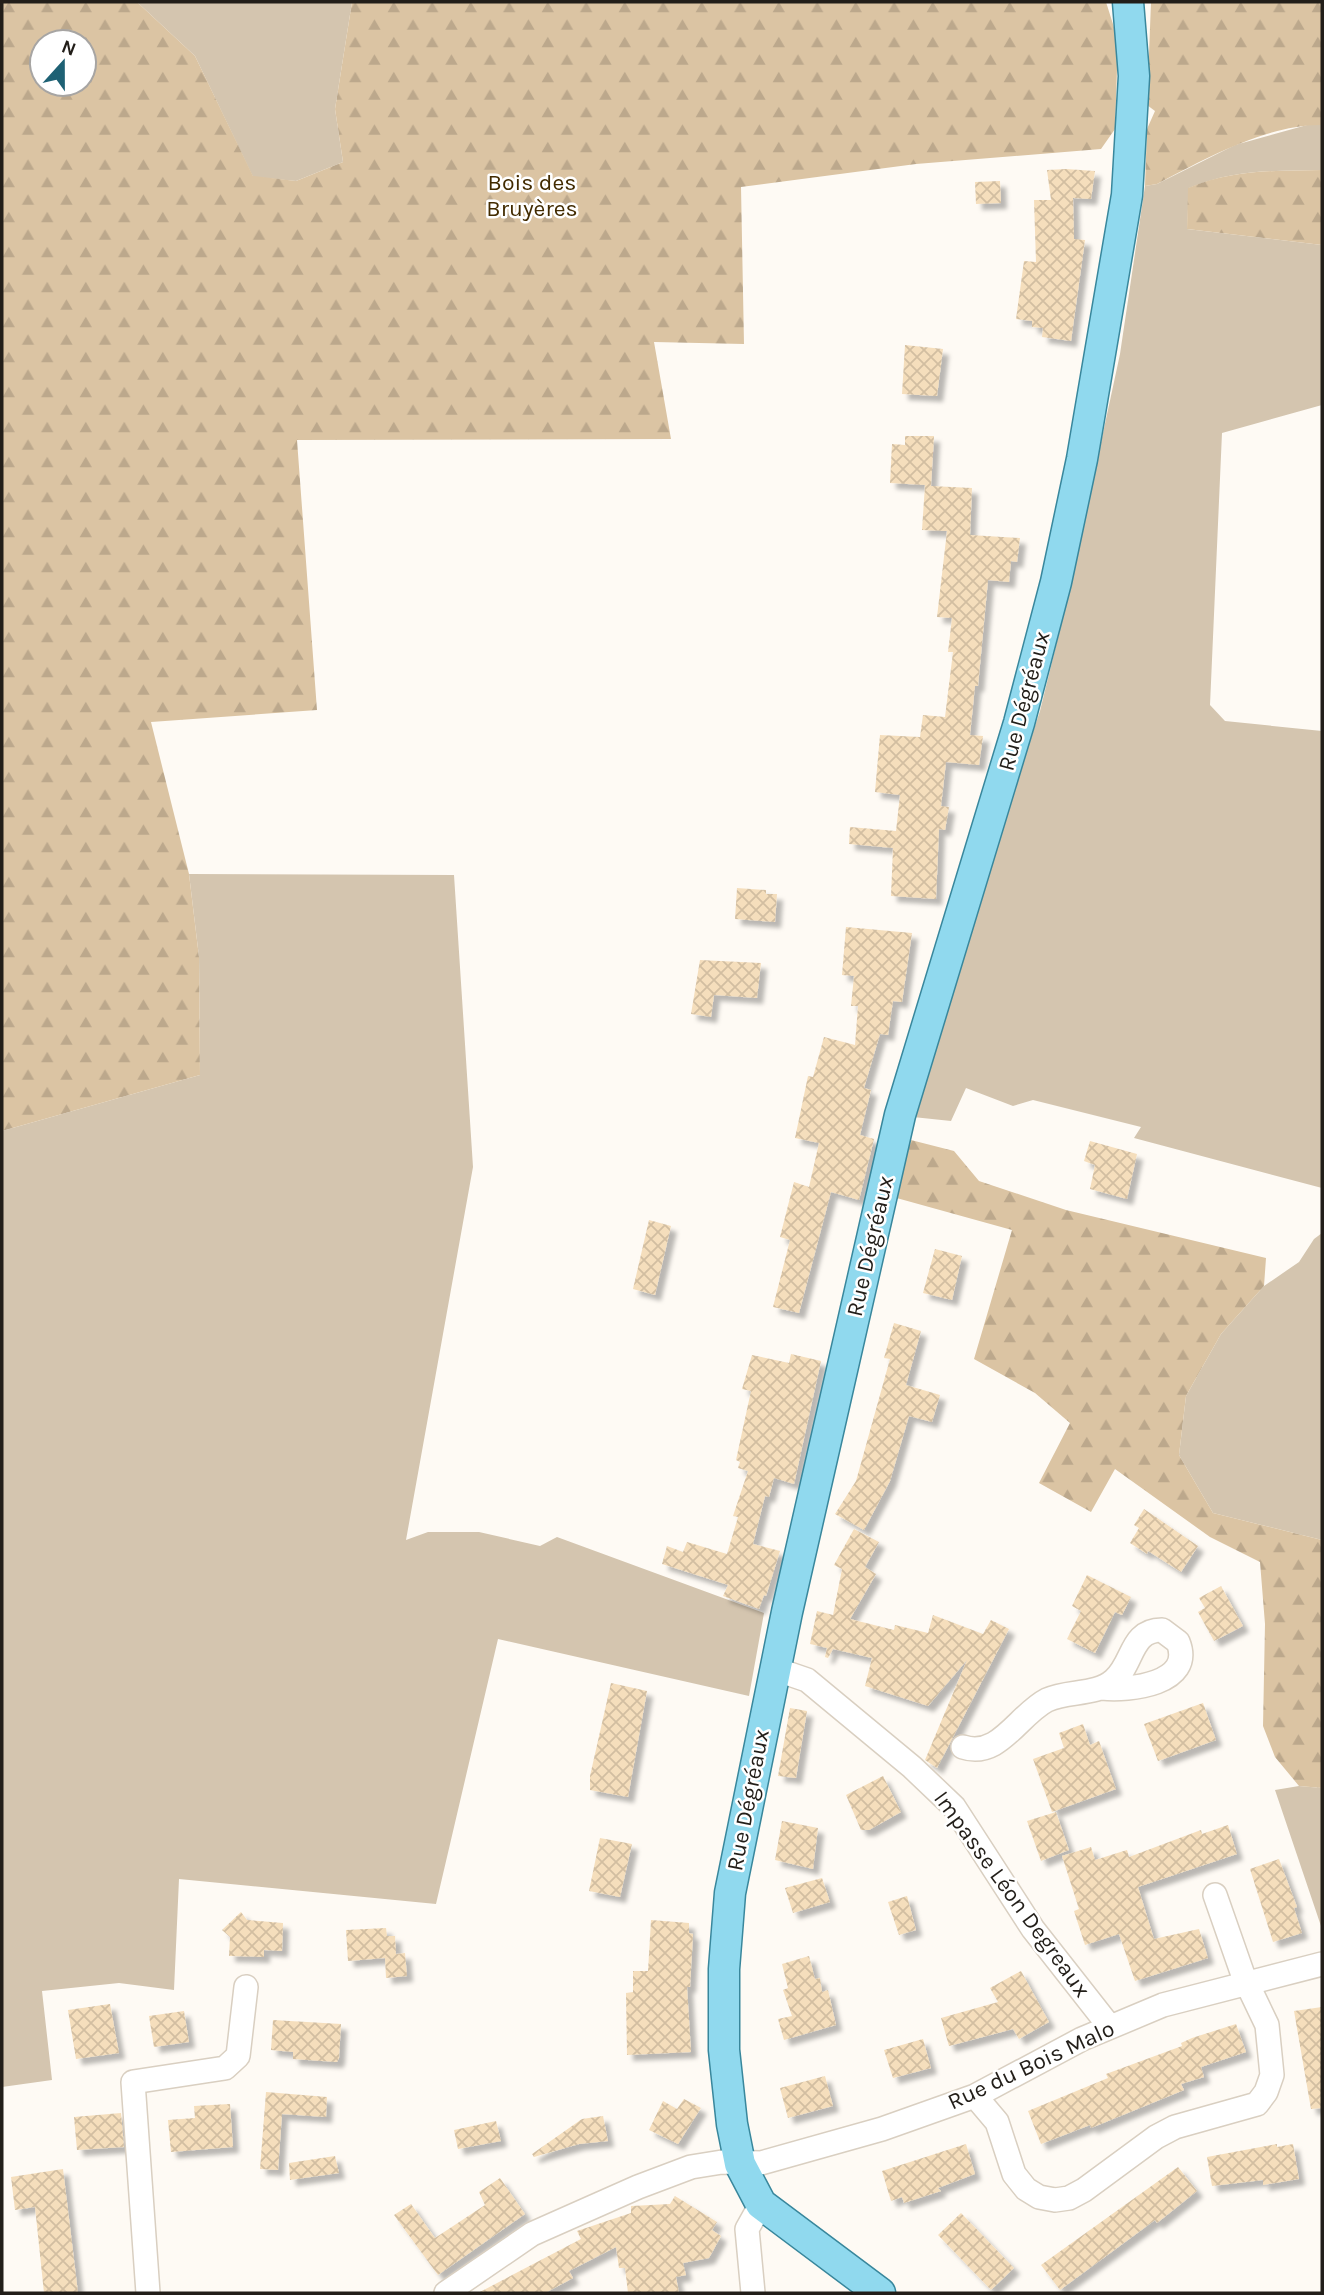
<svg xmlns="http://www.w3.org/2000/svg" width="1324" height="2295" viewBox="0 0 1324 2295" font-family="Karla,sans-serif">
  <style>
    .grass { fill: #d4c5af }
    .forest { fill: url(#forest-firs); fill-rule: evenodd }
    .building { fill: url(#building-cross-hatch); filter: url(#shadow) }
    .lines { fill: none; stroke-linecap: round; stroke-linejoin: round }
    .minor-casing { stroke: #d9cfc1; stroke-width: 26 }
    .major-casing { stroke: #39879c; stroke-width: 33 }
    .minor { stroke: #fff; stroke-width: 23 }
    .major { stroke: #90d9ee; stroke-width: 30 }
    .labels { text-anchor: middle; dominant-baseline: central; stroke-width: 5; stroke-linejoin: round; paint-order: stroke }
    .park-label { font-size: 23px; fill: #422b00; stroke: #fff }
    .street-label { font-size: 23px; fill: #221e19; stroke: #fff }
  </style>
  <defs>
    <pattern id="forest-firs" width="22" height="20" patternUnits="userSpaceOnUse" patternTransform="scale(1.75)"><rect width="22" height="20" fill="#dbc4a3"/><path d="M5 1l3.5 6h-7zM16 11l3.5 6h-7z" fill="#bca88c"/></pattern>
    <pattern id="building-cross-hatch" width="8" height="8" patternUnits="userSpaceOnUse" patternTransform="scale(1.75)"><rect width="8" height="8" fill="#f5debc"/><path d="M0 0l8 8M0 8l8-8" fill="none" stroke="#d2bea1"/></pattern>
    <filter id="shadow"><feDropShadow dx="6" dy="6" stdDeviation="2" flood-color="#0004"/></filter>
  </defs>
  <rect width="100%" height="100%" fill="#fefaf4"/>
  <!-- grass -->
  <path class="grass" d="M137,2H352L335,109L343,162L296,181L253,177L195,56Z
    M1307,125H1322V170C1273,171 1235,169 1189,188L1187,229L1322,245V405L1222,433L1210,705L1225,721L1322,731V1188L1134,1138L1141,1127L1033,1100L1013,1106L966,1088L951,1121L913,1117L968,927L1040,711L1066,605L1120,354L1145,186L1157,184L1235,145Z
    M189,874L454,875L473,1167L406,1540L428,1532H479L540,1546L557,1537L764,1613L749,1696L498,1639L436,1904L179,1879L174,1990L119,1983L42,1991L52,2080L2,2087V1131L200,1075L199,957Z
    M1322,1233V1540L1213,1513L1179,1455L1186,1396L1221,1334L1264,1286L1299,1262L1314,1239Z
    M1299,1786L1322,1788V1929L1275,1790Z"/>
  <!-- forest -->
  <path class="forest" d="M2,2H137L195,56L253,176L296,181L343,162L335,109L352,2H1106L1118,40L1115,129L1101,149L916,164L741,187L744,344L654,342L671,439L297,440L317,710L151,722L189,874L199,957L200,1075L2,1131ZM42,42H84V84H42Z
    M1151,2H1322V125C1268,124 1204,159 1157,184L1145,186L1147,129L1155,111L1147,105Z
    M1322,170V245L1187,229L1188,188C1235,169 1273,171 1322,170Z
    M907,1139L954,1151L979,1181L1066,1210L1266,1258L1264,1286L1221,1334L1186,1396L1179,1455L1213,1513L1322,1540V1788L1299,1786L1275,1757L1263,1726L1265,1624L1260,1562L1210,1537L1115,1469L1091,1512L1039,1483L1070,1423L1035,1393L974,1359L1012,1230L893,1197Z"/>
  <!-- building -->
  <path class="building" d="M1066,169L1095,171L1091,199L1073,198L1074,239L1085,240L1071,341L1042,337L1043,328L1032,327V321L1016,319L1024,261L1036,262L1034,200H1051L1047,170Z
    M1000,181L1001,203L976,204L975,182Z
    M905,345L943,349L937,396L902,394Z
    M905,436H934L931,486L972,488L970,535L1020,538L1017,562L1011,561L1009,582L988,580L978,686H975L970,735L983,736L979,765L946,762L941,806L949,807L945,830L939,829L936,899L891,896L893,848L849,844L850,827L896,831L900,795L875,792L880,735L920,737L923,715L945,717L953,652H948L952,618L937,617L947,531L922,530L925,485L890,483L892,444L905,445Z
    M737,888L766,890V894H777L775,922L735,919Z
    M846,927L912,933L902,1002L893,1001L888,1035L880,1034L864,1088L871,1090L860,1135L874,1139L859,1200L831,1192L799,1313L773,1307L790,1240L780,1237L794,1182L809,1187L819,1143L795,1138L808,1076L813,1077L824,1037L855,1045L858,1006H851L854,976L842,975Z
    M700,960L761,963L757,998L714,995L711,1017L691,1014Z
    M1090,1141L1137,1154L1127,1199L1090,1189L1095,1165L1084,1161Z
    M649,1220L671,1226L655,1295L633,1289Z
    M935,1249L962,1256L952,1300L923,1293Z
    M894,1323L921,1331L906,1385L940,1395L932,1422L909,1416L890,1481L864,1530L835,1514L856,1481L890,1359L884,1358Z
    M791,1354L821,1361L794,1484L774,1478L769,1497L765,1496L753,1544L780,1551L766,1596L764,1595L759,1609L723,1596L728,1585L662,1564L667,1546L683,1552L687,1542L727,1554L738,1517L733,1516L748,1471L738,1468L740,1462L736,1460L751,1391L742,1389L752,1355L789,1363Z
    M1144,1509L1198,1546L1181,1572L1148,1551L1147,1554L1130,1543L1139,1528L1134,1525Z
    M854,1529L879,1542L865,1567L876,1574L850,1619L894,1630L895,1625L928,1633L933,1615L983,1634L991,1620L1009,1629L937,1768L925,1760L967,1660L928,1706L865,1686L872,1658L833,1649L828,1658L825,1657L827,1648L810,1644L817,1611L833,1615L842,1569L834,1565Z
    M1087,1575L1131,1597L1122,1615L1115,1612L1095,1653L1067,1639L1081,1611L1072,1606Z
    M1221,1586L1243,1626L1214,1641L1198,1612L1205,1608L1199,1598Z
    M611,1683L647,1691L628,1797L590,1790V1776Z
    M1203,1703L1216,1740L1158,1761L1144,1724Z
    M790,1708L807,1711L796,1778L778,1776Z
    M1083,1724L1090,1745L1099,1741L1116,1789L1052,1812L1033,1759L1064,1748L1059,1733Z
    M883,1776L901,1812L869,1830H861L846,1795Z
    M1056,1812L1069,1850L1041,1861L1027,1821Z
    M782,1821L818,1828L813,1869L775,1860Z
    M1228,1825L1237,1854L1138,1887L1154,1939L1199,1929L1208,1958L1135,1981L1119,1934L1085,1945L1074,1911L1079,1909L1062,1856L1091,1847L1095,1860L1127,1850L1129,1857L1201,1830L1202,1834Z
    M600,1838L632,1844L620,1897L589,1891Z
    M1279,1859L1297,1907L1294,1908L1302,1933L1273,1942L1250,1869Z
    M822,1878L830,1902L793,1913L785,1888Z
    M907,1896L916,1930L899,1935L888,1902Z
    M241,1912L247,1920L283,1923L282,1951L264,1950V1957L229,1956L230,1937L222,1930Z
    M651,1920L689,1923V1933L693,1934L690,1987H687L691,2052L627,2055L626,1993L633,1992V1971H648Z
    M386,1928L387,1936H395L396,1954L405,1953L407,1976L386,1978L385,1958L348,1961L346,1930Z
    M809,1956L815,1979L820,1978L822,1992L828,1990L836,2025L784,2040L778,2019L792,2016L783,1990L788,1988L782,1964Z
    M1021,1971L1049,2022L1019,2039L1013,2029L949,2046L941,2018L998,2002L990,1988Z
    M110,2004L119,2053L76,2059L68,2010Z
    M1322,2007V2108L1311,2109L1294,2011Z
    M184,2011L189,2042L154,2047L149,2016Z
    M273,2020L341,2024L339,2058L337,2062L293,2059V2052L271,2050Z
    M1236,2024L1246,2052L1201,2067L1204,2077L1181,2084L1184,2090L1091,2128L1090,2125L1041,2144L1028,2111L1108,2078L1106,2074L1182,2046L1181,2043L1192,2038Z
    M923,2039L931,2068L893,2078L884,2050Z
    M825,2076L833,2106L788,2118L780,2088Z
    M266,2092L327,2097L326,2117L282,2114L278,2170L260,2169Z
    M684,2099L701,2108L678,2144L649,2130L663,2101L677,2109Z
    M230,2104L233,2147L171,2152L168,2120L195,2118L194,2106Z
    M121,2113L124,2147L77,2150L74,2117Z
    M603,2116L608,2141L579,2144L534,2157L532,2154L582,2119Z
    M496,2121L501,2141L458,2149L454,2130Z
    M966,2144L975,2174L938,2188L941,2191L904,2203L902,2197L891,2201L882,2171Z
    M1277,2144V2147L1293,2144L1299,2179L1263,2185V2180L1212,2186L1207,2157Z
    M335,2156L339,2173L290,2180L289,2163Z
    M1178,2167L1197,2191L1157,2223L1155,2220L1060,2290L1041,2265Z
    M63,2169L78,2293H44L35,2207L15,2210L11,2177Z
    M500,2178L525,2214L438,2275L394,2215L411,2204L435,2238L485,2205L479,2192Z
    M675,2196L717,2222L712,2230L721,2236L709,2258L683,2263L686,2275L676,2277L679,2293H628L625,2268H619L616,2247L569,2271L573,2278L545,2293H478L581,2239L577,2231L631,2213V2206L670,2204Z
    M961,2213L1014,2268L991,2290L938,2235Z"/>
  <g class="lines">
    <!-- minor casing -->
    <g class="minor-casing">
      <path id="minor" d="M775,1669L807,1680L912,1767L954,1807L1033,1929L1110,2027
        M963,1747C999,1759 1018,1715 1047,1700C1068,1690 1096,1696 1114,1680C1134,1663 1130,1630 1162,1630L1178,1642C1195,1684 1129,1691 1102,1688
        M975,2096L997,2122L1014,2174L1026,2189L1039,2197L1055,2200L1069,2198L1084,2190L1156,2137L1175,2127L1257,2104L1266,2092L1272,2075L1267,2025L1243,1975L1215,1895
        M148,2293L133,2082L225,2068L238,2056L246,1987
        M446,2293L532,2234L638,2187L691,2167L722,2162L761,2163L882,2129L975,2096L1082,2039L1163,2005L1322,1964
        M753,2293L747,2229L761,2204"/>
    </g>
    <!-- major casing -->
    <g class="major-casing">
      <path id="major" d="M880,2293L761,2204L740,2164L732,2124L724,2050V1969L730,1893L787,1612L900,1115L1019,723L1056,582L1082,459L1127,195L1134,76L1128,2"/>
    </g>
    <!-- minor -->
    <use href="#minor" class="minor"/>
    <!-- major -->
    <use href="#major" class="major"/>
  </g>
  <g class="labels">
    <!-- park labels -->
    <g class="park-label">
      <text x="532" y="182">Bois des<tspan x="532" dy="26">Bruyères</tspan></text>
    </g>
    <!-- street labels -->
    <g class="street-label">
      <text transform="translate(1024 701) rotate(-75)">Rue Dégréaux</text>
      <text transform="translate(870 1246) rotate(-77)">Rue Dégréaux</text>
      <text transform="translate(748 1800) rotate(-79)">Rue Dégréaux</text>
      <text transform="translate(1012 1894) rotate(54)">Impasse Léon Degreaux</text>
      <text transform="translate(1031 2065) rotate(-25)">Rue du Bois Malo</text>
    </g>
  </g>
  <!-- border -->
  <rect width="1324" height="2295" fill="none" stroke="#221e19" stroke-width="7"/>
  <!-- north arrow -->
  <g transform="translate(63 63) rotate(21)"><circle r="33" fill="#ffffff" stroke="#a7a5a3" stroke-width="2"/>
  <path d="M0-5L12 26L0 18L-12 26Z" fill="#1e6174"/>
  <text y="-10" font-size="19" font-weight="bold" text-anchor="middle" fill="#221e19">N</text>
  </g>
</svg>
